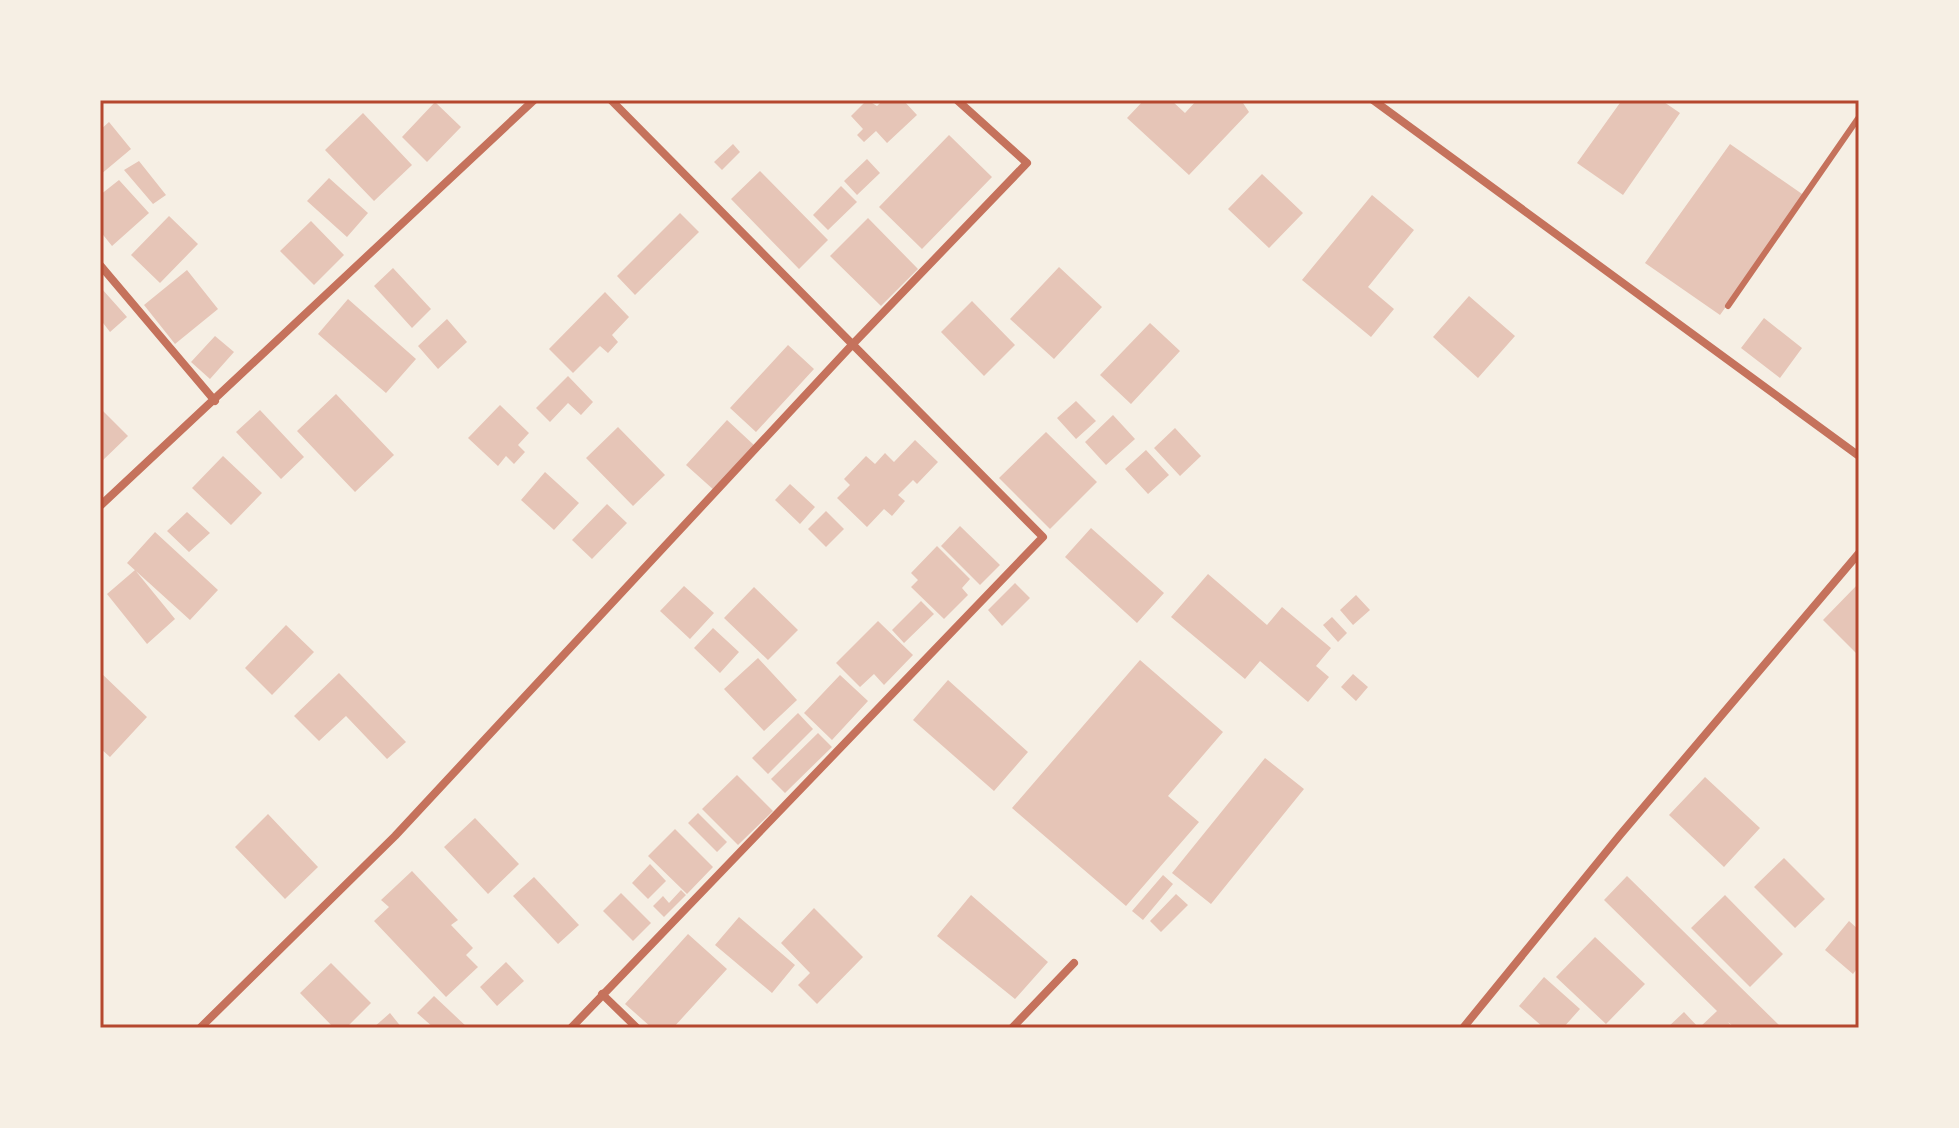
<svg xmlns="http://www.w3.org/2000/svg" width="1959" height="1128" viewBox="0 0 1959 1128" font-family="'DejaVu Sans',sans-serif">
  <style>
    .building { fill: #e6c5b7 }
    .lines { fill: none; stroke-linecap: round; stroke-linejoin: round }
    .service { stroke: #c5725c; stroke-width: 6 }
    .minor { stroke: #c5725c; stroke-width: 8 }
    .neatline { fill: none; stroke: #b5482f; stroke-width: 3 }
  </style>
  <rect width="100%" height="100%" fill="#f6efe4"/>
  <!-- building -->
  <path class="building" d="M867,100L877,106L883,100H903L917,115L887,143L876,131L864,142L857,135L863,129L851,116Z
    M1144,100H1171L1185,113L1197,100H1241L1249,112L1189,175L1127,118Z
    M1622,100H1661L1680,113L1623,195L1577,163Z
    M435,102L461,127L427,162L402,137Z
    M363,113L412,165L374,201L325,150Z
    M109,122L131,149L100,175V130Z
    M949,135L992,177L922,249L879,207Z
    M733,144L740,152L722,170L714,162Z
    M1730,144L1805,196L1720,315L1645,263Z
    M867,159L880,173L857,195L844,181Z
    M139,161L166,195L153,204L124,170Z
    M760,171L828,240L799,269L731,199Z
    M1262,174L1303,213L1269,248L1228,209Z
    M329,178L368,213L347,237L307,201Z
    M119,180L149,213L112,246L100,231V195Z
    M841,186L857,202L828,230L813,215Z
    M1372,195L1414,230L1368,287L1394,309L1371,337L1302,280Z
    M680,213L699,232L635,295L617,276Z
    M169,216L198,244L160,283L131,255Z
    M868,218L918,269L881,306L830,256Z
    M311,221L344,255L314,285L280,251Z
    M1059,267L1102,307L1054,359L1010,319Z
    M393,268L431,309L412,328L374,286Z
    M187,270L218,309L175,344L144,305Z
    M102,289L127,317L110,332L100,319Z
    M605,292L629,317L612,335L618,342L608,353L600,346L573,373L549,349Z
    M1469,296L1515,336L1478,378L1433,337Z
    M348,299L416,359L386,393L318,334Z
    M972,301L1015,345L984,376L941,332Z
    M1764,318L1802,348L1780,378L1741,348Z
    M447,319L467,342L438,369L418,346Z
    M1150,323L1180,351L1131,404L1100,375Z
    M215,336L234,352L210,379L191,362Z
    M788,345L814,369L756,432L730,408Z
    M568,376L593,402L581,415L568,403L550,422L536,408Z
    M336,394L394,455L355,492L297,431Z
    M1076,401L1096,421L1076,439L1057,418Z
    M500,405L529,433L518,445L525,452L514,464L506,456L498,466L468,438Z
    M100,408L128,436L100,463Z
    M260,410L304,457L281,479L236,432Z
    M1113,415L1135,439L1106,465L1085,442Z
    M727,420L755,446L715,491L686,465Z
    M618,427L665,475L633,506L586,458Z
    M1175,428L1201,456L1180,476L1154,448Z
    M1046,432L1097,482L1050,529L999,478Z
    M915,440L938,462L917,484L913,480L898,495L905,501L892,516L884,509L867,527L837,498L850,485L844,479L866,456L875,464L885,453L894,462Z
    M1146,450L1169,475L1148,494L1125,469Z
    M223,456L262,493L231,525L192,488Z
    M545,472L579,503L554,530L521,500Z
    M790,484L815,507L800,524L775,500Z
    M607,504L627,523L592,559L572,540Z
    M826,511L844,529L826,547L808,529Z
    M187,512L210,533L189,552L167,531Z
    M960,526L1000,565L980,585L941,546Z
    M1091,528L1164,593L1137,623L1065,557Z
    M155,532L218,590L190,620L127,563Z
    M937,546L970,579L962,588L968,595L944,619L911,587L918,580L911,573Z
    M135,570L175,619L147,644L107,594Z
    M1208,574L1267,625L1282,607L1331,648L1316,666L1329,677L1308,702L1260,661L1245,679L1171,617Z
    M1015,583L1030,598L1002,626L988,610Z
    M1859,583V656L1823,620Z
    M684,586L714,613L690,639L660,611Z
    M754,587L798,630L768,660L724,618Z
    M1356,595L1370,610L1353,625L1340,610Z
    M921,601L934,614L904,643L892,630Z
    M1332,617L1347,633L1338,642L1323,625Z
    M878,621L913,655L884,685L874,674L860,687L836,663Z
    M286,625L314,652L272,695L245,668Z
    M713,628L739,652L720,673L694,648Z
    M758,658L797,700L764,731L724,689Z
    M1140,660L1223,732L1168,796L1199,822L1126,906L1012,808Z
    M100,672L147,717L110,757L100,748Z
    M339,673L406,742L387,759L346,716L319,741L294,716Z
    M1353,674L1368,687L1356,701L1341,687Z
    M840,675L868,701L832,740L804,713Z
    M948,680L1028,752L994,791L913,720Z
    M798,713L813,729L768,774L752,758Z
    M818,733L832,747L785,793L771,779Z
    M1265,758L1304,789L1211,904L1172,873Z
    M737,775L773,811L738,845L702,809Z
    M1705,777L1760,828L1724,867L1669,815Z
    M698,813L727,842L717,852L688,823Z
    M268,814L318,867L285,899L235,847Z
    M475,818L519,864L488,894L444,847Z
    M675,829L713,867L687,894L648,856Z
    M1784,858L1825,899L1795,928L1754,887Z
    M650,864L666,881L648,899L632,883Z
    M412,871L458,920L451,925L473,948L466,955L478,967L446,997L374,921L389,907L381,900Z
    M1163,875L1173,884L1143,920L1132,911Z
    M1627,876L1782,1028H1735L1728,1022L1733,1028H1667L1684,1012L1699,1028L1717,1011L1604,900Z
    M534,877L579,925L558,944L513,896Z
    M681,890L686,895L664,917L653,906L663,896L669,903Z
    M621,893L651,923L633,941L603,911Z
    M1176,894L1188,905L1161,932L1150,921Z
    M971,895L1048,962L1015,999L937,936Z
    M1725,895L1783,954L1750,987L1691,928Z
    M814,908L863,957L817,1004L798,985L810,973L781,943Z
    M739,917L795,965L772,993L715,945Z
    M1849,921L1859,930V966L1853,974L1825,950Z
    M688,934L727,969L673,1028H652L625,1004Z
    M1595,937L1645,984L1606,1024L1556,977Z
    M506,962L524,981L497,1006L480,987Z
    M331,963L371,1003L346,1028H334L300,993Z
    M1544,977L1580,1009L1563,1028H1544L1519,1006Z
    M434,996L468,1028H434L417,1013Z
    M390,1013L402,1028H373Z"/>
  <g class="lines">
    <!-- service -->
    <path class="service" d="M1728,306L1859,117"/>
    <!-- minor -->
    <path class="minor" d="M1373,100L1859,456
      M100,265L215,401
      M100,506L534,100
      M602,994L637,1028
      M200,1028L395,836L851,346L1027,163L957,100
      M571,1028L1043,537L611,100
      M1012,1028L1074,963
      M1463,1028L1620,835L1859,553"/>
  </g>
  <!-- border -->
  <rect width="1959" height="1128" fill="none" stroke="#f6efe4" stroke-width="204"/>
  <rect x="102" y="102" width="1755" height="924" class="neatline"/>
</svg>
